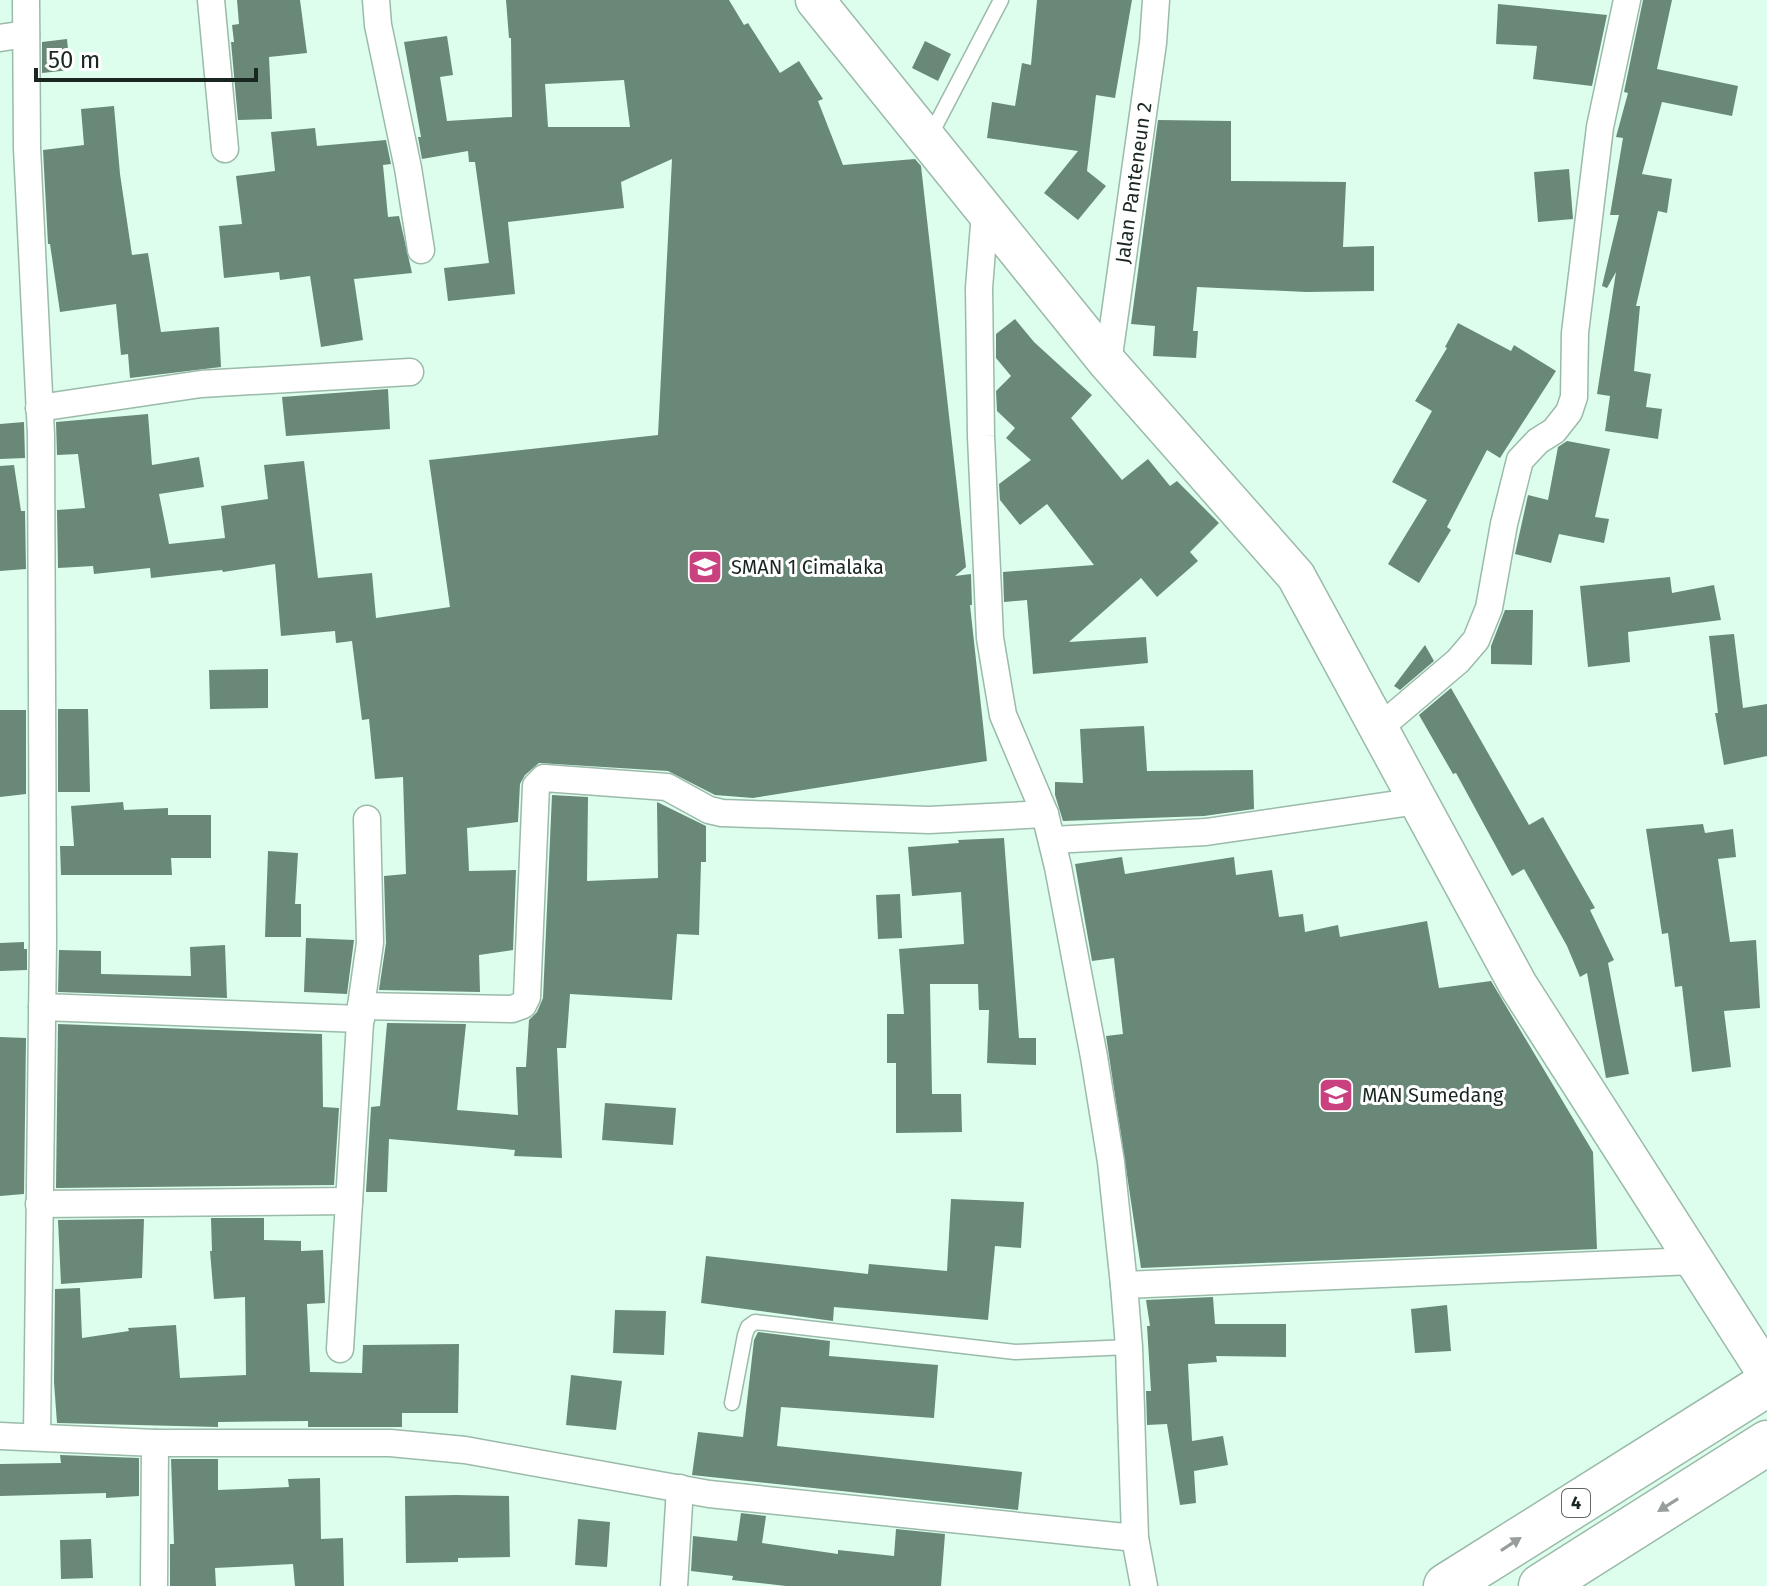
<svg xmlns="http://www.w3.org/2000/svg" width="1767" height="1586" viewBox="0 0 1767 1586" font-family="'Fira Sans',sans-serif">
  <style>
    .building { fill: #6a8878; fill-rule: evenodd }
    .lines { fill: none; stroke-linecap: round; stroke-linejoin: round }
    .lane-casing { stroke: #9bbaa9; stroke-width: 17 }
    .street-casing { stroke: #9bbaa9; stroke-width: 29 }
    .secondary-casing { stroke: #9bbaa9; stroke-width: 41 }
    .highway-casing { stroke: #9bbaa9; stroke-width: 47 }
    .lane { stroke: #fff; stroke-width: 14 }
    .street { stroke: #fff; stroke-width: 26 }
    .secondary { stroke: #fff; stroke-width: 38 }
    .highway { stroke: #fff; stroke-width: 44 }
    .oneway { fill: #989e9b }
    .labels { text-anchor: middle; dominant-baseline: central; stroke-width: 6; stroke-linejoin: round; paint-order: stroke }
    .shield { fill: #fff; stroke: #5f6863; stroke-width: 2 }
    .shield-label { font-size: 18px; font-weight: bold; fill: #1a2720 }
    .street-label { font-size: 20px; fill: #1a2720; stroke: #fff }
    .poi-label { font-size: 20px; fill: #1a2720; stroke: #fff; text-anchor: start }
  </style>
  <rect width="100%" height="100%" fill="#ddfeec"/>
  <!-- building -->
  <path class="building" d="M237,0H300L307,53L269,57L272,119L238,120L231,42H234L232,25L239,24Z
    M506,0H729L744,25L748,23L780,73L799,61L823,99L818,101L843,165L915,159L921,166L966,567L955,576L971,574L972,605H970L987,761L753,798L715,795L668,771L539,763L525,775L520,784L518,822L467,828L469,871L516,870L513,950L479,955L480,992L379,990L386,943L384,876L406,874L403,777L375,779L369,719L362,720L352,641L336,643L335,631L281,636L275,564L223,572L222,570L151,578L150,568L94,574L93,566L58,568L57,510L85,508L78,454L57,455L56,422L148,414L152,465L199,457L204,487L159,494L169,544L225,538L221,506L268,499L264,465L304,461L318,578L372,573L376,618L450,607L429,460L658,435L672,159L621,182L624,208L508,222L515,294L448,301L444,268L489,263L475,162H469L468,151L422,159L418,137H421L404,42L447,36L453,75L440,77L447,121L512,117L511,38H509ZM624,80L630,127H548L545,84Z
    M1037,0H1132L1115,98L1096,95L1087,171L1106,186L1078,220L1044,193L1078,151L987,138L992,102L1015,106L1022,63L1031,65Z
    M1643,0H1672L1657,69L1738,86L1732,116L1662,102L1642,174L1672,179L1667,213L1658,211L1636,306H1640L1634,371L1651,374L1646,407L1662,409L1658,439L1605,431L1610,396L1597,394L1616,272L1607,288L1602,286L1619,215H1610L1623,138L1616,137L1628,93L1624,92Z
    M1498,4L1607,15L1592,86L1533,79L1537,46L1496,44Z
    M67,39L70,70L42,73V42Z
    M925,41L951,54L938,81L912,68Z
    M114,106L120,174L132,255L148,253L161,332L219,327L221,367L130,378L128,354L121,355L116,304L60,312L50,244H48L43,150L84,145L81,109Z
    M1158,120L1231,121V181L1346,182L1343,247L1374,246V291L1306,292L1197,287L1193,331H1198L1196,358L1153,356L1155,326L1131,324Z
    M315,128L317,146L386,140L391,164L383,165L388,217L399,216L412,273L354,279L363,340L321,347L310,276L280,280L279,272L224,278L219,226L242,224L236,176L275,171L271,132Z
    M1569,169L1573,219L1538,222L1534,172Z
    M1015,319L1034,342L1092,395L1071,418L1122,480L1148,459L1170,486L1177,481L1219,523L1190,552L1198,561L1157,597L1141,578L1069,642L1146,637L1148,663L1033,674L1027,600L1004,602L1003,572L1094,565L1047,504L1020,525L1000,500L999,484L1031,460L1006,438L1015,428L997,411L996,391L1011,376L996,358V334Z
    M1458,323L1511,351L1514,345L1556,371L1500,458L1487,450L1447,527L1451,530L1419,583L1388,564L1427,500L1392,482L1432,411L1415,401L1447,348L1445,347Z
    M388,389L390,429L286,436L282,397Z
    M24,422L25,458L0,459V424Z
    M1567,441L1610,449L1595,517L1609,519L1604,543L1559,534L1551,563L1515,554L1528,495L1548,500L1558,447Z
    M14,465L21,511H25L26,569L0,571V466Z
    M1670,577L1672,593L1714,585L1721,620L1628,632L1630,662L1588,667L1580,586Z
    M1505,610H1533L1532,665L1491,664V646Z
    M1734,634L1743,708L1767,704V756L1724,765L1715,713H1718L1709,636Z
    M1425,645L1434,661L1400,690L1394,686Z
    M268,669V708L210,709L209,670Z
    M1451,688L1529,825L1543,817L1595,908L1590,910L1614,960L1608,963L1629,1074L1606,1078L1587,973L1580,977L1567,946L1524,869L1512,876L1456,773L1453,774L1419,715Z
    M58,709H88L90,792H58Z
    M0,710H26V794L0,797Z
    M1144,726L1147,771L1253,770L1254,809L1204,816L1063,821L1055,795V782L1083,783L1080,729Z
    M552,795L588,797L587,881L658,878L657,802L706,826V862H701L699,935L677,934L672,1000L570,994L566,1048H557L562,1158L514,1156L515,1150L389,1139L387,1192H366L371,1107L380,1106L387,1023L466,1024L457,1110L518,1115L516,1067H526L529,1020L537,1012L543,998Z
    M123,802L124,810L168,808V815H211V858H171L172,875H61L60,846H74L71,806Z
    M1703,824L1705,833L1733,829L1736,857L1718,859L1730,942L1756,940L1760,1008L1724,1011L1731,1067L1692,1072L1682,986L1675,987L1668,933L1662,934L1646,829Z
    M1004,838L1019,1038H1036V1065L987,1063L989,1010H979L978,984H930L932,1094H961L962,1132L896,1133V1063H887V1014H904L899,949L964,944L961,892L912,896L908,847L959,843L958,840Z
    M268,851L298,853L295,904H301V937H265Z
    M1122,857L1125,874L1234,857L1236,875L1272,870L1279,917L1303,914L1305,932L1338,925L1340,937L1427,921L1439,988L1491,981L1593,1152L1597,1249L1141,1268L1106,1036L1123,1034L1114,958L1092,961L1075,864Z
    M900,894L902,938L878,939L876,895Z
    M306,938L354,940L347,994L304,992Z
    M24,942V949H27V970L0,971V943Z
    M225,945L227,998L58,992L59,950L101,951V974L191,976L190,947Z
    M58,1024L322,1034L323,1107L339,1108L334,1185L56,1188Z
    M0,1037L26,1038L24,1194L0,1196Z
    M605,1103L676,1108L673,1145L602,1140Z
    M951,1199L1024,1202L1021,1248L995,1246L988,1320L834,1307L833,1321L701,1303L706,1256L868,1274L869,1264L947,1271Z
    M211,1218H264V1240L301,1241V1251L323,1250L325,1303L307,1304L310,1372L362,1373L363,1345L459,1344L458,1413H402V1427H308V1421L218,1422V1427L57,1423L54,1382L55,1289L80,1288L82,1338L129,1331L128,1328L176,1325L180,1378L246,1375L245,1297L214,1299L210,1251H212Z
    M144,1219L142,1278L61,1284L58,1220Z
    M1213,1297L1215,1324H1286V1357L1216,1356L1217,1362L1188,1364L1192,1441L1223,1436L1228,1465L1194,1471L1196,1503L1180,1505L1167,1424L1147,1425L1146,1391H1151L1147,1326H1150L1146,1300Z
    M1447,1305L1451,1351L1415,1353L1411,1309Z
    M615,1310L666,1311L664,1355L613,1353Z
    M758,1332L830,1341L829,1356L938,1365L934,1418L781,1407L777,1446L1022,1472L1018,1510L692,1475L698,1432L743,1437L754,1340Z
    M571,1375L622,1381L616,1430L566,1425Z
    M60,1455L139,1458V1496L106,1498V1493L0,1496V1464L61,1463Z
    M171,1459H218V1490L289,1487L288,1479L320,1478L321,1539L343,1538L344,1586H295L293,1564L215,1568L216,1586H170V1544H174Z
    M456,1495L509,1496L510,1557L458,1558V1562L406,1563L405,1496Z
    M741,1513L766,1516L762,1543L838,1554V1550L894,1556L896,1529L945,1534L941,1586H786L732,1580L733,1576L691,1571L693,1536L737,1541Z
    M578,1519L610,1522L607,1567L575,1565Z
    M91,1539L93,1578L61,1579L60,1540Z"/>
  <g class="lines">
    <!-- lane casing -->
    <g class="lane-casing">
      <path id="lane" d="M929,138L1001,0
        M732,1403L745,1335L748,1327L755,1322L1015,1352L1129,1347"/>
    </g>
    <!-- street casing -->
    <g class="street-casing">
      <g id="street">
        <path d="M26,0L27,148L41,435L43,939L37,1436"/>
        <path d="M211,0L225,149"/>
        <path d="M376,0L378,25L408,168L421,250"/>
        <path d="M0,38L26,34"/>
        <path d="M985,212L979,288L981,436L990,638L1003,715L1045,814L1058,867L1094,1057L1111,1162L1124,1285L1129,1347L1135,1538L1144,1586"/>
        <path id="s1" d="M1108,363L1153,43L1156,0"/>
        <path d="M39,408L201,384L410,372"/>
        <path d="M1378,729L1458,661L1476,640L1489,608L1504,524L1520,460L1538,441L1554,431L1569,412L1574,397L1575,333L1600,127L1627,0"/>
        <path d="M1052,840L1206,832L1418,801"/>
        <path d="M361,1006L512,1009L523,1005L527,997L536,786L544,778L667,787L709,810L722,813L929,820L1045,814"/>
        <path d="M42,1007L361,1019"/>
        <path d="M39,1204L349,1201"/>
        <path d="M1124,1285L1693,1261"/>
        <path d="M340,1349L361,1006L370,943L367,819"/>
        <path d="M0,1436L155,1443H390L465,1450L709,1494L1135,1538"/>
        <path d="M154,1586L155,1443"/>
        <path d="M674,1586L680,1488"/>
      </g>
    </g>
    <!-- secondary casing -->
    <g class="secondary-casing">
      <path id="secondary" d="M815,0L1108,363L1296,576L1518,985L1767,1374"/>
    </g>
    <!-- highway casing -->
    <g class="highway-casing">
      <path id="highway" d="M1446,1586L1767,1384
        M1541,1586L1767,1443"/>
    </g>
    <!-- lane -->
    <use href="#lane" class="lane"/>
    <!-- street -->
    <use href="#street" class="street"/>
    <!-- secondary -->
    <use href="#secondary" class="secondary"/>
    <!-- highway -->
    <use href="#highway" class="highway"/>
  </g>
  <!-- one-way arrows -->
  <defs><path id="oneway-solid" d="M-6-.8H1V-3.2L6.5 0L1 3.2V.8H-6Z" transform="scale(2)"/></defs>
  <g class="oneway">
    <use href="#oneway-solid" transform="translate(1668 1505) rotate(148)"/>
    <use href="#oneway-solid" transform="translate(1511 1544) rotate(-33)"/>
  </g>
  <!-- icons -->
  <defs>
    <g id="school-square" transform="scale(1.8)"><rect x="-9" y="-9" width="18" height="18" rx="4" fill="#c9427f" stroke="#fff"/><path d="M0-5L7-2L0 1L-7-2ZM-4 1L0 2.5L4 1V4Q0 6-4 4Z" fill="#fff"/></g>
  </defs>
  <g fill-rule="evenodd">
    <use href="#school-square" x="705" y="567"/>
    <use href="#school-square" x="1336" y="1095"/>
  </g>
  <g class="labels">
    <!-- shield labels -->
    <rect class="shield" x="1562" y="1489" width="28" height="28" rx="6"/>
    <g class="shield-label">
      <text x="1576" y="1503">4</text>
    </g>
    <!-- street labels -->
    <g class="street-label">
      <text stroke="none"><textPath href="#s1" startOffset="182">Jalan Panteneun 2</textPath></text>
    </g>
    <!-- poi labels -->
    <g class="poi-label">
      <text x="731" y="567">SMAN 1 Cimalaka</text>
      <text x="1362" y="1095">MAN Sumedang</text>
    </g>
  </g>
  <!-- scale -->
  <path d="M36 68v12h220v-12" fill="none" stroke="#1a2720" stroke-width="4"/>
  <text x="48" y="68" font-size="24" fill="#1a2720" stroke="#ffffff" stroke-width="6" paint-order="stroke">50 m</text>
</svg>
